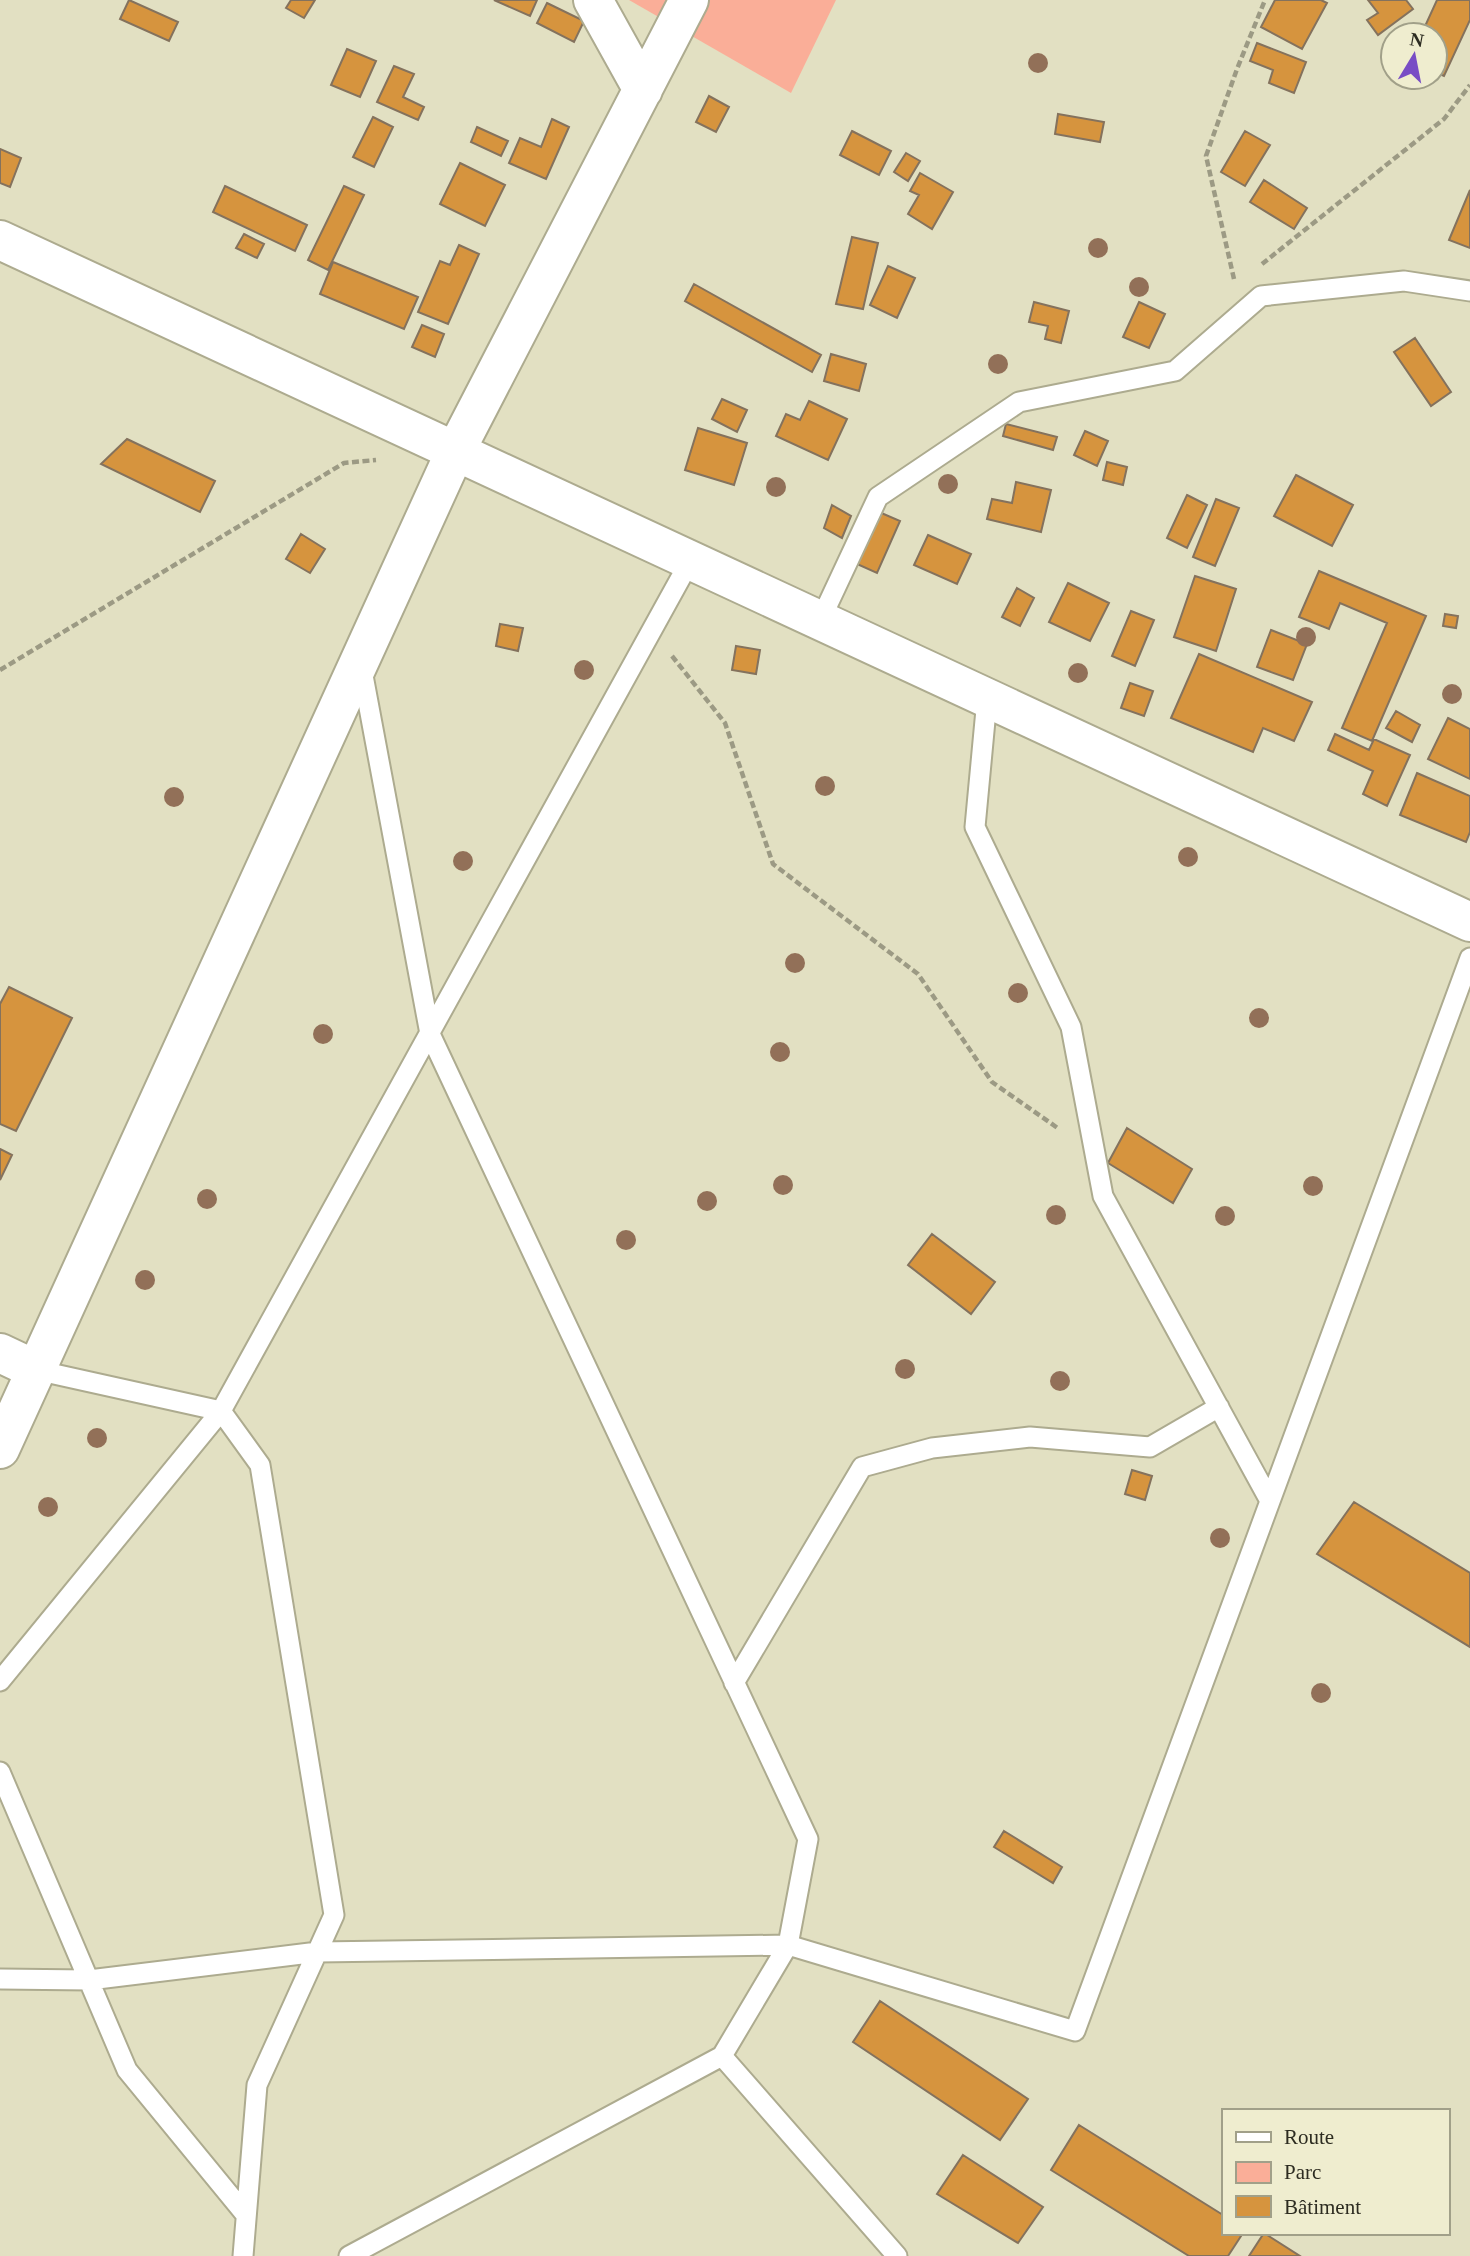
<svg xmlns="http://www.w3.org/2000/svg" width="1470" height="2256" viewBox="0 0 1470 2256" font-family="Georgia,serif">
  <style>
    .green { fill: #faae98 }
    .building { fill: #d6943e; stroke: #84725d; stroke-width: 2 }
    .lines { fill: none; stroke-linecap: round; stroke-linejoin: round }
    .service-casing { stroke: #adab8f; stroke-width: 23 }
    .minor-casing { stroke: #adab8f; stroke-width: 42 }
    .secondary-casing { stroke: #adab8f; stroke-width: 42 }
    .path { stroke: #9c9a84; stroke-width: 4.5; stroke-dasharray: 7 3.5; stroke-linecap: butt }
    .service { stroke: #fff; stroke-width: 19 }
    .minor { stroke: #fff; stroke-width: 38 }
    .secondary { stroke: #fff; stroke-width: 38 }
    .tree { fill: #927058 }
  </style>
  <rect width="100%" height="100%" fill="#e2e0c2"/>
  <!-- green -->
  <path class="green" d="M629,0H836L791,93Z"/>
  <!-- building -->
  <path class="building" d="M129,0L178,22L169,41L120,19Z
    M291,0H315L304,18L286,8Z
    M494,0H537L530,16Z
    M1275,0H1321L1327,3L1302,49L1261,27Z
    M1368,0H1406L1413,9L1378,35L1367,20L1378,13Z
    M1437,0H1470V20L1444,76L1435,72V35H1421Z
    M547,3L584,21L574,42L537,23Z
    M1257,43L1306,62L1294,93L1269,83L1273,70L1250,61Z
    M347,49L376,61L360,97L331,85Z
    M394,66L414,74L403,97L424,107L418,120L377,102Z
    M709,96L729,107L716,132L696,122Z
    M1058,114L1104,122L1100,142L1055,134Z
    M373,117L393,127L374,167L353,157Z
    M552,119L569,127L546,179L509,163L520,138L541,147Z
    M477,127L508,141L501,156L471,142Z
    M852,131L891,151L879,175L840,155Z
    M1245,131L1270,145L1245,186L1221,172Z
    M0,149L21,158L10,187L0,183Z
    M906,153L920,161L908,181L894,172Z
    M460,163L505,185L485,226L440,204Z
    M920,173L953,192L932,229L908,214L919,195L910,191Z
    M1264,180L1307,208L1294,229L1250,202Z
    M225,186L307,225L295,251L213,212Z
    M344,186L364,195L328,270L308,260Z
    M1470,190V248L1449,240Z
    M244,234L264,244L257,258L236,248Z
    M852,237L878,243L863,309L836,304Z
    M459,245L479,254L448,324L418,312L440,261L450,265Z
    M333,262L418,297L404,329L320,294Z
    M888,266L915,278L897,318L870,305Z
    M694,284L821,355L812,372L685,301Z
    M1034,302L1069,311L1061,343L1045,339L1048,326L1029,322Z
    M1139,302L1165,314L1149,348L1123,337Z
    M422,325L444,334L435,357L412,347Z
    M1415,338L1451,392L1431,406L1394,352Z
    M831,354L866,364L859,391L824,381Z
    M722,399L747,410L737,432L712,419Z
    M809,401L847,419L828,460L776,436L786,414L800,420Z
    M1006,424L1057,437L1053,450L1003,436Z
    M698,428L747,443L734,485L685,470Z
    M1085,431L1108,441L1097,466L1074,455Z
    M127,439L215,481L200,512L101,464Z
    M1107,462L1127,467L1123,485L1103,480Z
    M1296,475L1353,505L1332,546L1274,516Z
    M1016,482L1051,490L1041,532L987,519L992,499L1012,503Z
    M1187,495L1207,505L1187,548L1167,538Z
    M1216,499L1239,508L1215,566L1193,557Z
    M832,505L851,516L842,538L824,528Z
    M879,512L900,521L877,573L857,564Z
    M301,534L325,549L310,573L286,559Z
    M928,535L971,554L957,584L914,565Z
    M1319,571L1426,616L1372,741L1342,728L1387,623L1340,603L1329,629L1299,617Z
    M1195,576L1236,589L1216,651L1174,637Z
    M1068,583L1109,603L1090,641L1049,622Z
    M1017,588L1034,598L1020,626L1002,617Z
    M1131,611L1154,620L1135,666L1112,656Z
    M1445,614L1458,616L1456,628L1443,626Z
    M500,624L523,628L518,651L496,646Z
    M1271,630L1307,644L1293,680L1257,667Z
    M736,646L760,650L756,674L732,670Z
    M1199,654L1312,702L1294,741L1263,728L1253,752L1171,718Z
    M1130,683L1153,691L1144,716L1121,708Z
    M1396,711L1420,725L1412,742L1386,728Z
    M1448,718L1470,729V779L1428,759Z
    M1335,734L1369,750L1374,739L1410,755L1387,806L1363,794L1373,771L1328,750Z
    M1417,773L1470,796V832L1466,842L1400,815Z
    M9,987L72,1018L16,1131L0,1124V1004Z
    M1127,1128L1192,1169L1173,1203L1108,1163Z
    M0,1149L12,1155L0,1180Z
    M932,1234L995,1282L971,1314L908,1265Z
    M1132,1470L1152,1476L1145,1500L1125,1494Z
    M1354,1502L1470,1573V1647L1317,1554Z
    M1004,1831L1062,1867L1053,1883L994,1847Z
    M880,2001L1028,2099L1000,2140L853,2042Z
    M1079,2125L1223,2215V2233H1243L1228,2256H1189L1051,2170Z
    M963,2155L1043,2207L1018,2243L937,2194Z
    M1264,2233L1300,2256H1249Z"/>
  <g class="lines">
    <!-- service casing -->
    <g class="service-casing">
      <path id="service" d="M820,621L878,497L1019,402L1175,371L1261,296L1404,281L1470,291
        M987,699L975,827L1071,1027L1103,1196L1270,1501
        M36,1370L221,1411L260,1465L334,1915L257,2085L243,2256
        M0,1681L221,1411L690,561
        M734,1683L862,1467L932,1448L1030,1437L1150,1447L1219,1407
        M0,1772L127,2070L246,2215
        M0,1979L89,1980L318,1952L788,1945L1075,2031L1470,958
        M722,2056L897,2256
        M349,2256L722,2056L788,1945L808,1839L430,1034L362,670"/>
    </g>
    <!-- minor casing -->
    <g class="minor-casing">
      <path id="minor" d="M593,0L643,90
        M0,1353L36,1370
        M0,1449L455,452L689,0"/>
    </g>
    <!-- secondary casing -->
    <g class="secondary-casing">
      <path id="secondary" d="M0,240L1470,922"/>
    </g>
    <!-- path -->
    <path class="path" d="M1262,264L1444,119L1470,85
      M1234,279L1206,156L1237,69L1265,0
      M672,656L725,723L773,864L918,974L992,1082L1059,1129
      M0,670L344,463L376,460"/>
    <!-- service -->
    <use href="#service" class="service"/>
    <!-- minor -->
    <use href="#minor" class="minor"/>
    <!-- secondary -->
    <use href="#secondary" class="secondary"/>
  </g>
  <!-- trees -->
  <g class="tree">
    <circle cx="1038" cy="63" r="10"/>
    <circle cx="1098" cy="248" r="10"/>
    <circle cx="1139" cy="287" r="10"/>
    <circle cx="998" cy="364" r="10"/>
    <circle cx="948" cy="484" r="10"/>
    <circle cx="776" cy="487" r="10"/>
    <circle cx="1306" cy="637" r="10"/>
    <circle cx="584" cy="670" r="10"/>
    <circle cx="1078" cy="673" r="10"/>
    <circle cx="1452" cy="694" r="10"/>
    <circle cx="825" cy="786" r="10"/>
    <circle cx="174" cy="797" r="10"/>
    <circle cx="1188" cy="857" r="10"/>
    <circle cx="463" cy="861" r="10"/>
    <circle cx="795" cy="963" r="10"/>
    <circle cx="1018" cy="993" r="10"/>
    <circle cx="1259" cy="1018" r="10"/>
    <circle cx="323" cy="1034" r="10"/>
    <circle cx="780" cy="1052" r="10"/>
    <circle cx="783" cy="1185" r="10"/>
    <circle cx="1313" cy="1186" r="10"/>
    <circle cx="207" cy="1199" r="10"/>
    <circle cx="707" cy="1201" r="10"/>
    <circle cx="1056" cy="1215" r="10"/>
    <circle cx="1225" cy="1216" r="10"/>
    <circle cx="626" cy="1240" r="10"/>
    <circle cx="145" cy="1280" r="10"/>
    <circle cx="905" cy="1369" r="10"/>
    <circle cx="1060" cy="1381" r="10"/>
    <circle cx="97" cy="1438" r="10"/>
    <circle cx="48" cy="1507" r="10"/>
    <circle cx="1220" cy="1538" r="10"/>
    <circle cx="1321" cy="1693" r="10"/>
  </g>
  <!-- legend -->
  <rect x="1222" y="2109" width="228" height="126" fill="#efedcf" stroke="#a1a089" stroke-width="2"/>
  <rect x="1236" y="2132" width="35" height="10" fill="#ffffff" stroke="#a1a089" stroke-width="2"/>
  <text x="1284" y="2144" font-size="21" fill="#2d2c21">Route</text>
  <rect x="1236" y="2162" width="35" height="21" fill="#faae98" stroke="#a1a089" stroke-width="2"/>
  <text x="1284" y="2179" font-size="21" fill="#2d2c21">Parc</text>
  <rect x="1236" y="2196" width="35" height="21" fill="#d6943e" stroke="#a1a089" stroke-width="2"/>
  <text x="1284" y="2214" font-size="21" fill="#2d2c21">Bâtiment</text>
  <!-- north arrow -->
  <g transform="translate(1414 56) rotate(10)"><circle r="33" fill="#efedcf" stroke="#a1a089" stroke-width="2"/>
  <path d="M0-5L12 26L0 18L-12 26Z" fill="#784dc5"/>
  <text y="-10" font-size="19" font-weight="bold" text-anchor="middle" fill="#2d2c21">N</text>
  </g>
</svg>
